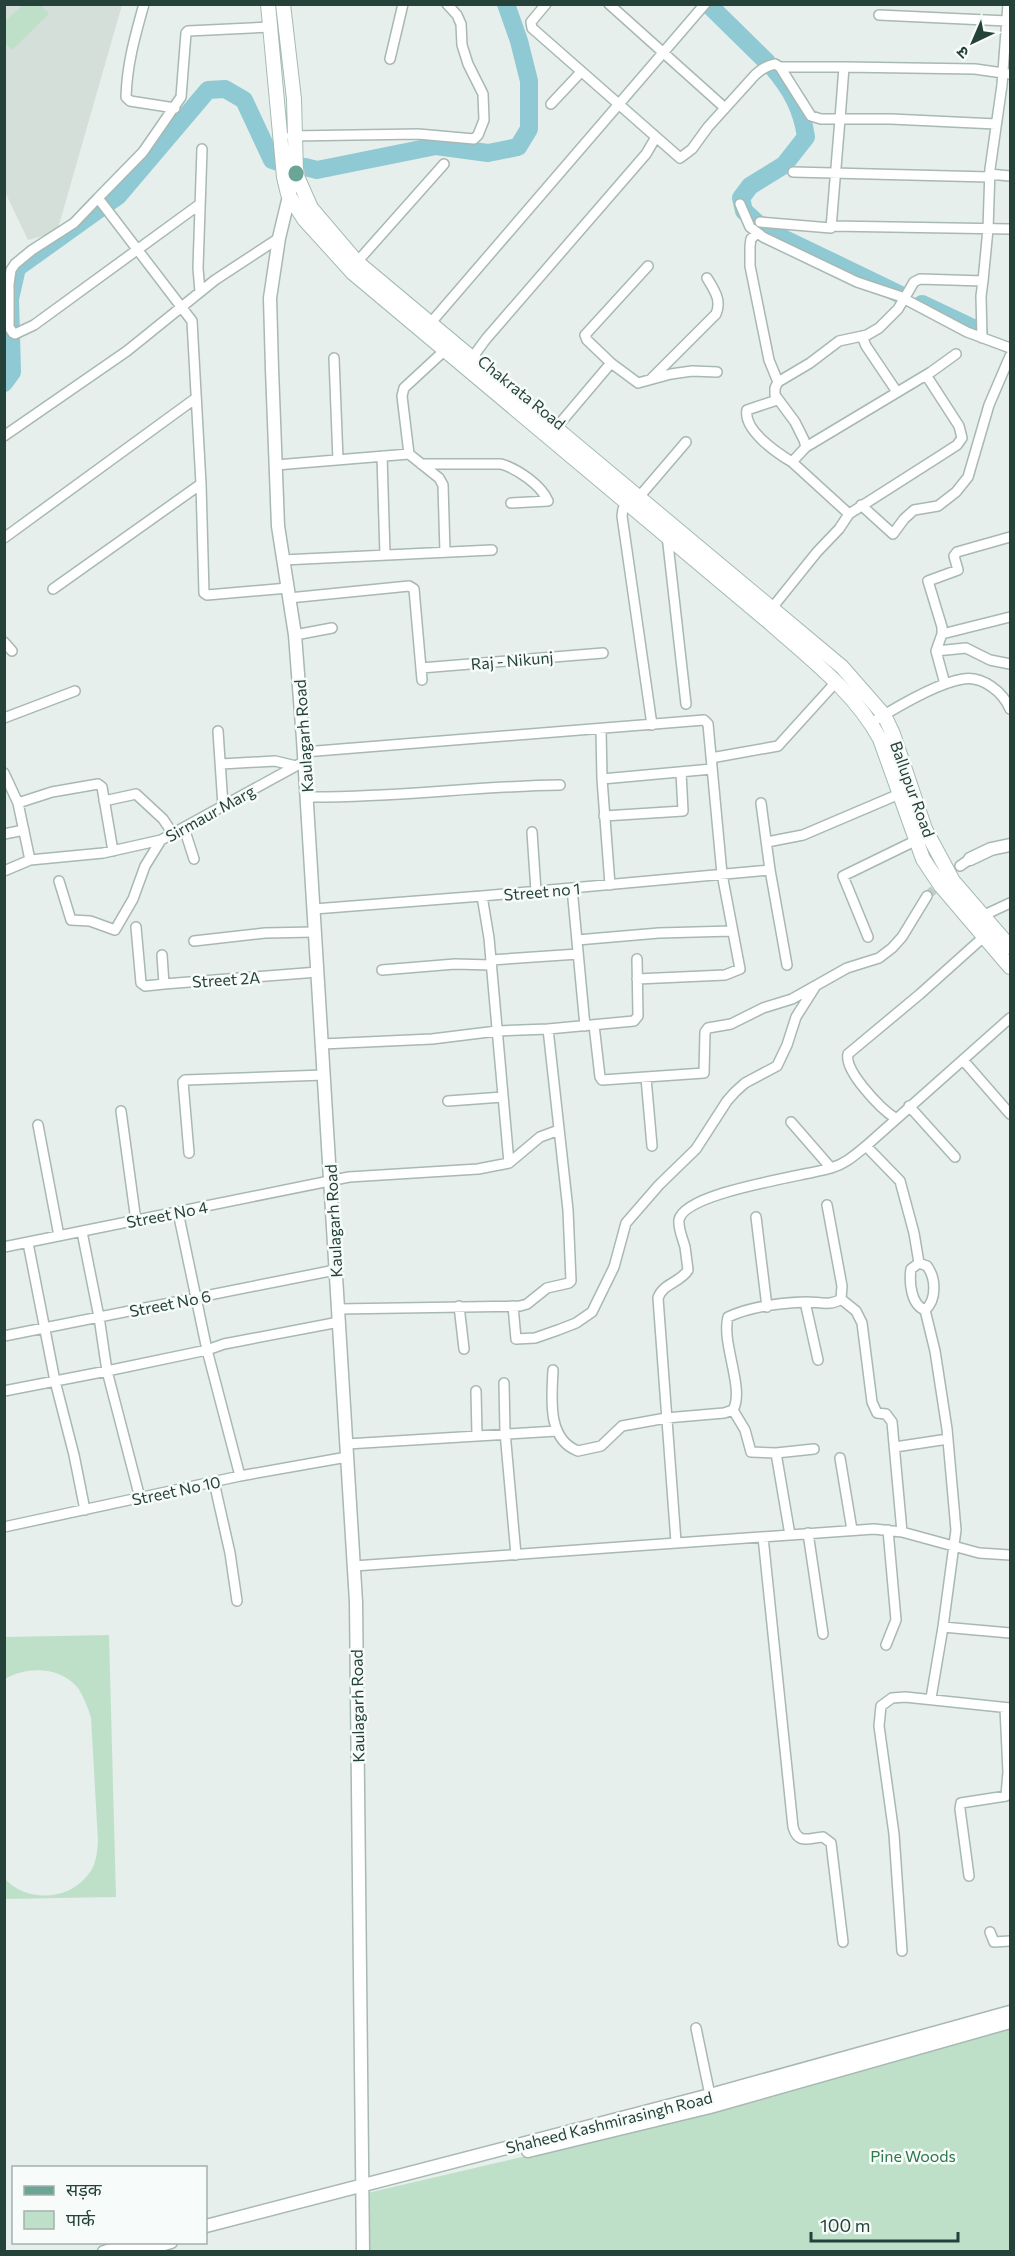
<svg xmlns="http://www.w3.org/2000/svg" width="1015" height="2256" viewBox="0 0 1015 2256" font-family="Commissioner,'Noto Sans Devanagari',sans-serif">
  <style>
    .built { fill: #d4dfda }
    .green { fill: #bfe0c8 }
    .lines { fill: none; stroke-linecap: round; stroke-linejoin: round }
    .river { stroke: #8ec9d4; stroke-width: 18 }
    .minor-tunnel { stroke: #bfccc8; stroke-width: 9; stroke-dasharray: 9 4.5; stroke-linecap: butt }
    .minor-casing { stroke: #a8b8b2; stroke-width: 12 }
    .tertiary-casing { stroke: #a8b8b2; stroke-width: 15 }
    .secondary-casing { stroke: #a4bbb3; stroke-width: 16 }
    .primary-casing { stroke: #c2cac8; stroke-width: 18 }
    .minor { stroke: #fff; stroke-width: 9 }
    .tertiary { stroke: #fff; stroke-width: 12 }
    .secondary { stroke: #fff; stroke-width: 14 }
    .primary { stroke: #6aa596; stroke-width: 15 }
    .labels { text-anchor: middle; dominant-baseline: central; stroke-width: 5; stroke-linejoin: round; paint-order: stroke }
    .street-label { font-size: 16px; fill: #24423a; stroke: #f7fbf9 }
    .park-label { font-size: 16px; fill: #2d7a4b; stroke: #f7fbf9 }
  </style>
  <rect width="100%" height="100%" fill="#e6efeb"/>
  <!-- built -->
  <path class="built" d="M5,5H122L57,232L28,240L5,192Z"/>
  <!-- green -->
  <path class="green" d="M23,5H41L49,14L12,50L5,43V21Z
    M109,1635L116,1897L5,1899V1879C26,1902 67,1901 87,1876C96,1866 97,1854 98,1841L91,1718C88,1708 84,1697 78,1688C60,1666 27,1666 5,1679V1637Z
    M1010,2025V2251H364L363,2194L711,2113Z"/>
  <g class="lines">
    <!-- river -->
    <path class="river" d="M710,6L767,62
      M773,68C791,89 802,109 806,137L784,165L750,186L741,198L744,211L764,229L901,295
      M305,167L317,170L436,146L488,153L518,147L529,129V81L519,41L506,4
      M111,201L118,196L208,90L225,89L244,100L272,160L278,162
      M922,304L979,331
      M4,383L12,372L10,299L17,268L98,210"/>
    <!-- minor-tunnel -->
    <path class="minor-tunnel" d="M927,896L960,866"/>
    <!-- minor casing -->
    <g class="minor-casing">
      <path id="minor" d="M144,4C135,36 127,64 126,97L130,101L175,108
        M546,4L531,22L532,28L680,158L692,149L708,127L755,75C762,69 766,66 775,64L780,67L811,116L821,119H840L844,67L975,69L1010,74
        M609,4L725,108
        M879,15L1007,21
        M271,27L188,31L186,33L181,97L143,152L98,198L192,321L201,484L204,593L207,595L288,588
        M390,59L403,4
        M780,67H844
        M551,104L581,72
        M291,136L418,134L474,139L478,135L484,120L483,94L468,64L462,45L461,24L457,15L447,4
        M793,172L989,177
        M989,174L1010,176
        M98,198L74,223L32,250L15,264L11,270L9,284V327L13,333L15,334L34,325L200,204
        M740,204L750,227L763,237L857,282L899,296L967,332L1010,348
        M760,222L831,228L840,119H891L996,124
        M831,226L1010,229
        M757,233L751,239L750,246V266L769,360L778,382
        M357,262L444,164
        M200,292L198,268L202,149
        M428,326L705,4
        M862,336L866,346L897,392
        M982,338L981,296L983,281
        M444,351L404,388L402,396L409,454L439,478L443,485L445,552
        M334,358L338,460
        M472,358L486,339L646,154L656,137
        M611,363L587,340L585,335L648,266
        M652,378L716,314C722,300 714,290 707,278
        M777,400L747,410C743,430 777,453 792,462
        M556,428L611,363L638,383L671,374L692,371L717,372
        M4,436L127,351L215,280L279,238
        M806,447L931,372L956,354
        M382,456L385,555
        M421,464H501C518,469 541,485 548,501L511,503
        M276,465L409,454
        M639,497L686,442
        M628,503L623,509L622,516L652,725
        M861,505L893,534L904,519L914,510L938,506L956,492L968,477L989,405L1010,356
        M849,514L792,462L806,447L804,440L795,422L775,395V388L778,382L810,363L839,341L867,335L879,328L898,309L914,282L920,279L983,281L988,229L990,169L1002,85L1008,4
        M667,535L686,704
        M4,538L196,398
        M283,560L492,550
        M53,589L201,484
        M289,598L409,586L414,589L422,680
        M772,608L817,552L839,529L849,514L940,456L957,445L962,438L959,426L926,375
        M942,634L1010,617
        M295,635L332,628
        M4,642L12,651
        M936,651L966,648L990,660L1010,664
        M421,668L603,653
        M945,684L936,651L942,634V627L928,581L958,570L954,556L957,552L1010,537
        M4,718L75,691
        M871,723C895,708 936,683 963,679C983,676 1003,692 1010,709
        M601,729L602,779L712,769
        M218,731L223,806
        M304,752L704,720L708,724L722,874L740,969L725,975L637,979
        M711,758L778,746L836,682
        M221,764L275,761L296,766
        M4,773L18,803L30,860
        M602,779L610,885
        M307,797C392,798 476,786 560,785
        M104,801L136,794L163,819L173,834
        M18,803L52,792L98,784L102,787L113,851
        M761,803L770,870L787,965
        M604,816L683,811L681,772
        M184,828L194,859
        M532,832L536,891
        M4,834L24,830
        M767,842L803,835L904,792
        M960,866L970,859
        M4,871L30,860L103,853L161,840L305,761
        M59,881L71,920L90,921L115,930L133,899L145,866L161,840
        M572,888L585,1026
        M314,909L482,896L770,870
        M980,917L1010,903
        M136,927L141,983L145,986L164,984
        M868,937L843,876L921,838
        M577,940L659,933L732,931
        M194,941L265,933L315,932
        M162,955L164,984L318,972
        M491,960L578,954
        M382,970L455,964L491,965
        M594,1025L600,1077L602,1080L704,1073L705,1032L708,1028L731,1024L763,1008L792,999L847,968L879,958L892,948L902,937L927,896
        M322,1044L432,1039L497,1031L548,1029L634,1021L638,1016L637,959
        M963,1060L1010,1114
        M646,1078L652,1146
        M448,1101L503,1097
        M909,1106L955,1157
        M121,1111L136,1221
        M895,1118C881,1109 844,1071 848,1054L920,994L988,933
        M791,1122L831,1168
        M38,1125L59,1236
        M866,1146L900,1181L914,1233L919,1263
        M189,1153L183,1082L185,1080L324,1075
        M509,1163L540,1137L559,1130
        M178,1212L207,1350L240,1476
        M756,1217L767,1307
        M82,1232L99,1317L107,1371L140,1498
        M28,1243L55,1381L74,1455L85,1510
        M4,1247L349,1177L478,1169L509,1163L489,938L482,896
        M919,1263L927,1266C936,1278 937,1300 925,1310C911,1305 909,1282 911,1269Z
        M841,1299L856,1311L862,1323L872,1402L877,1413L886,1414L892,1422L902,1532
        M805,1302L818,1360
        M459,1306L464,1349
        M513,1306L516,1339L535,1338L558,1330L576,1323L592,1312L614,1267L626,1223L659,1185L696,1149L727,1101L735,1092L745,1083L777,1066L787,1045L796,1017L815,987
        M338,1309L520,1306L527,1304L547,1288L569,1283L571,1281L568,1210L548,1029
        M925,1310L935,1351L947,1429L956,1530L943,1627L931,1698
        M4,1336L335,1270
        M553,1370C552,1396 546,1439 578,1451L601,1446L622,1426L666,1418L724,1413L733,1410C745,1389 721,1343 728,1317C750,1307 779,1303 804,1302C816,1301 830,1307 841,1299L842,1286L827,1205
        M504,1383L505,1432L516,1555
        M4,1391L107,1371L207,1350L224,1344L339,1322
        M476,1391L477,1435
        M733,1410L745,1430L751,1452L776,1453L814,1449
        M347,1444L557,1431
        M895,1447L948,1439
        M776,1453L790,1535
        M840,1458L852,1530
        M214,1482L230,1553L237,1601
        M4,1527L240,1476L347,1457
        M808,1533L823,1634
        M763,1537L793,1827C798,1845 809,1838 823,1837L831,1843L843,1942
        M676,1542L658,1298C663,1283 680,1283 688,1270C687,1262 686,1255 685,1247C683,1239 678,1229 679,1220C684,1192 805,1176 831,1168C845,1164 855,1155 866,1146L1010,1018
        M354,1566L874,1529L902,1532L979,1553L1010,1555
        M943,1627L1010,1633
        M886,1645L896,1620L888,1530
        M969,1876L960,1809L961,1803L1006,1796L1008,1772L1005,1708
        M990,1932L994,1942L1010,1941
        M902,1951L894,1834L879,1726L881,1706L892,1698L905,1697L1010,1708
        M696,2028L710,2095"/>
    </g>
    <!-- tertiary casing -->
    <g class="tertiary-casing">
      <path id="tertiary" d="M291,188L279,238L270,298L272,369L278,526L295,635L303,739L356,1602L363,2252
        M970,859L991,849L1010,845
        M528,2151L710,2107L1010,2022
        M206,2226L710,2095L1010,2012
        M104,2252L139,2242
        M136,2252L171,2242"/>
    </g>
    <!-- secondary casing -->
    <g class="secondary-casing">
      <path id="secondary" d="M268,4L284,177L288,194L304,219L353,273L769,622C808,657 855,692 880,739L923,859L941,886L1010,967
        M283,4L294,99L296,173
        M296,174L311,208L357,262L842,667L884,715L893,734L925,829L953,881L1010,947"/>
    </g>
    <!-- primary casing -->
    <g class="primary-casing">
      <path id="primary" d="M296,174V173"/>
    </g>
    <!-- minor -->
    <use href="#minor" class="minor"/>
    <!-- tertiary -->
    <use href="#tertiary" class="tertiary"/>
    <!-- secondary -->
    <use href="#secondary" class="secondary"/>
    <!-- primary -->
    <use href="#primary" class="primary"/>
  </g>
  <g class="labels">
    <!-- street labels -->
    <g class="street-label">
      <text transform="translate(522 392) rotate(39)">Chakrata Road</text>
      <text transform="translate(512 660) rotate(-5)">Raj - Nikunj</text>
      <text transform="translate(303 736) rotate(-94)">Kaulagarh Road</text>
      <text transform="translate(913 789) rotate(70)">Ballupur Road</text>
      <text transform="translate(210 813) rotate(-29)">Sirmaur Marg</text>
      <text transform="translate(542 891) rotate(-5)">Street no 1</text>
      <text transform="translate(226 979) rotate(-4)">Street 2A</text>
      <text transform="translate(167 1214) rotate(-11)">Street No 4</text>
      <text transform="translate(333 1221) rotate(-93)">Kaulagarh Road</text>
      <text transform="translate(170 1303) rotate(-11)">Street No 6</text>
      <text transform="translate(176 1490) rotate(-12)">Street No 10</text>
      <text transform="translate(357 1706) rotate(-91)">Kaulagarh Road</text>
      <text transform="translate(609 2122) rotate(-14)">Shaheed Kashmirasingh Road</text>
    </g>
    <!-- park labels -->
    <g class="park-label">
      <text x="913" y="2155">Pine Woods</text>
    </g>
  </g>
  <!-- border -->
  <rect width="1015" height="2256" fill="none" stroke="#24423a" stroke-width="12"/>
  <!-- legend -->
  <rect x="12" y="2166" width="195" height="78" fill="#f7fbf9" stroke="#a3b1ad" stroke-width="1.5"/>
  <rect x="24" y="2186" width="30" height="9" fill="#6aa596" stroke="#a3b1ad" stroke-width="1.5"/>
  <text x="66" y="2196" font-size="18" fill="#24423a">सड़क</text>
  <rect x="24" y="2211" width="30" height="18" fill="#bfe0c8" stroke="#a3b1ad" stroke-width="1.5"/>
  <text x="66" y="2226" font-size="18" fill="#24423a">पार्क</text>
  <!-- north arrow -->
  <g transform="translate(973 42) rotate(224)" stroke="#f7fbf9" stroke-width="4.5" paint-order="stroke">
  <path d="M0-4.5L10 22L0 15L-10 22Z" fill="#24423a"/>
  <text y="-9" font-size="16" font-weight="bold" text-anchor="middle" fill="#24423a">उ</text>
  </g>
  <!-- scale -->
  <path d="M811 2232v9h147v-9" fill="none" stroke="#24423a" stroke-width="3"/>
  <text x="820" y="2232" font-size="18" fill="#24423a" stroke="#f7fbf9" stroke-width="4.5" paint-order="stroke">100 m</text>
</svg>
